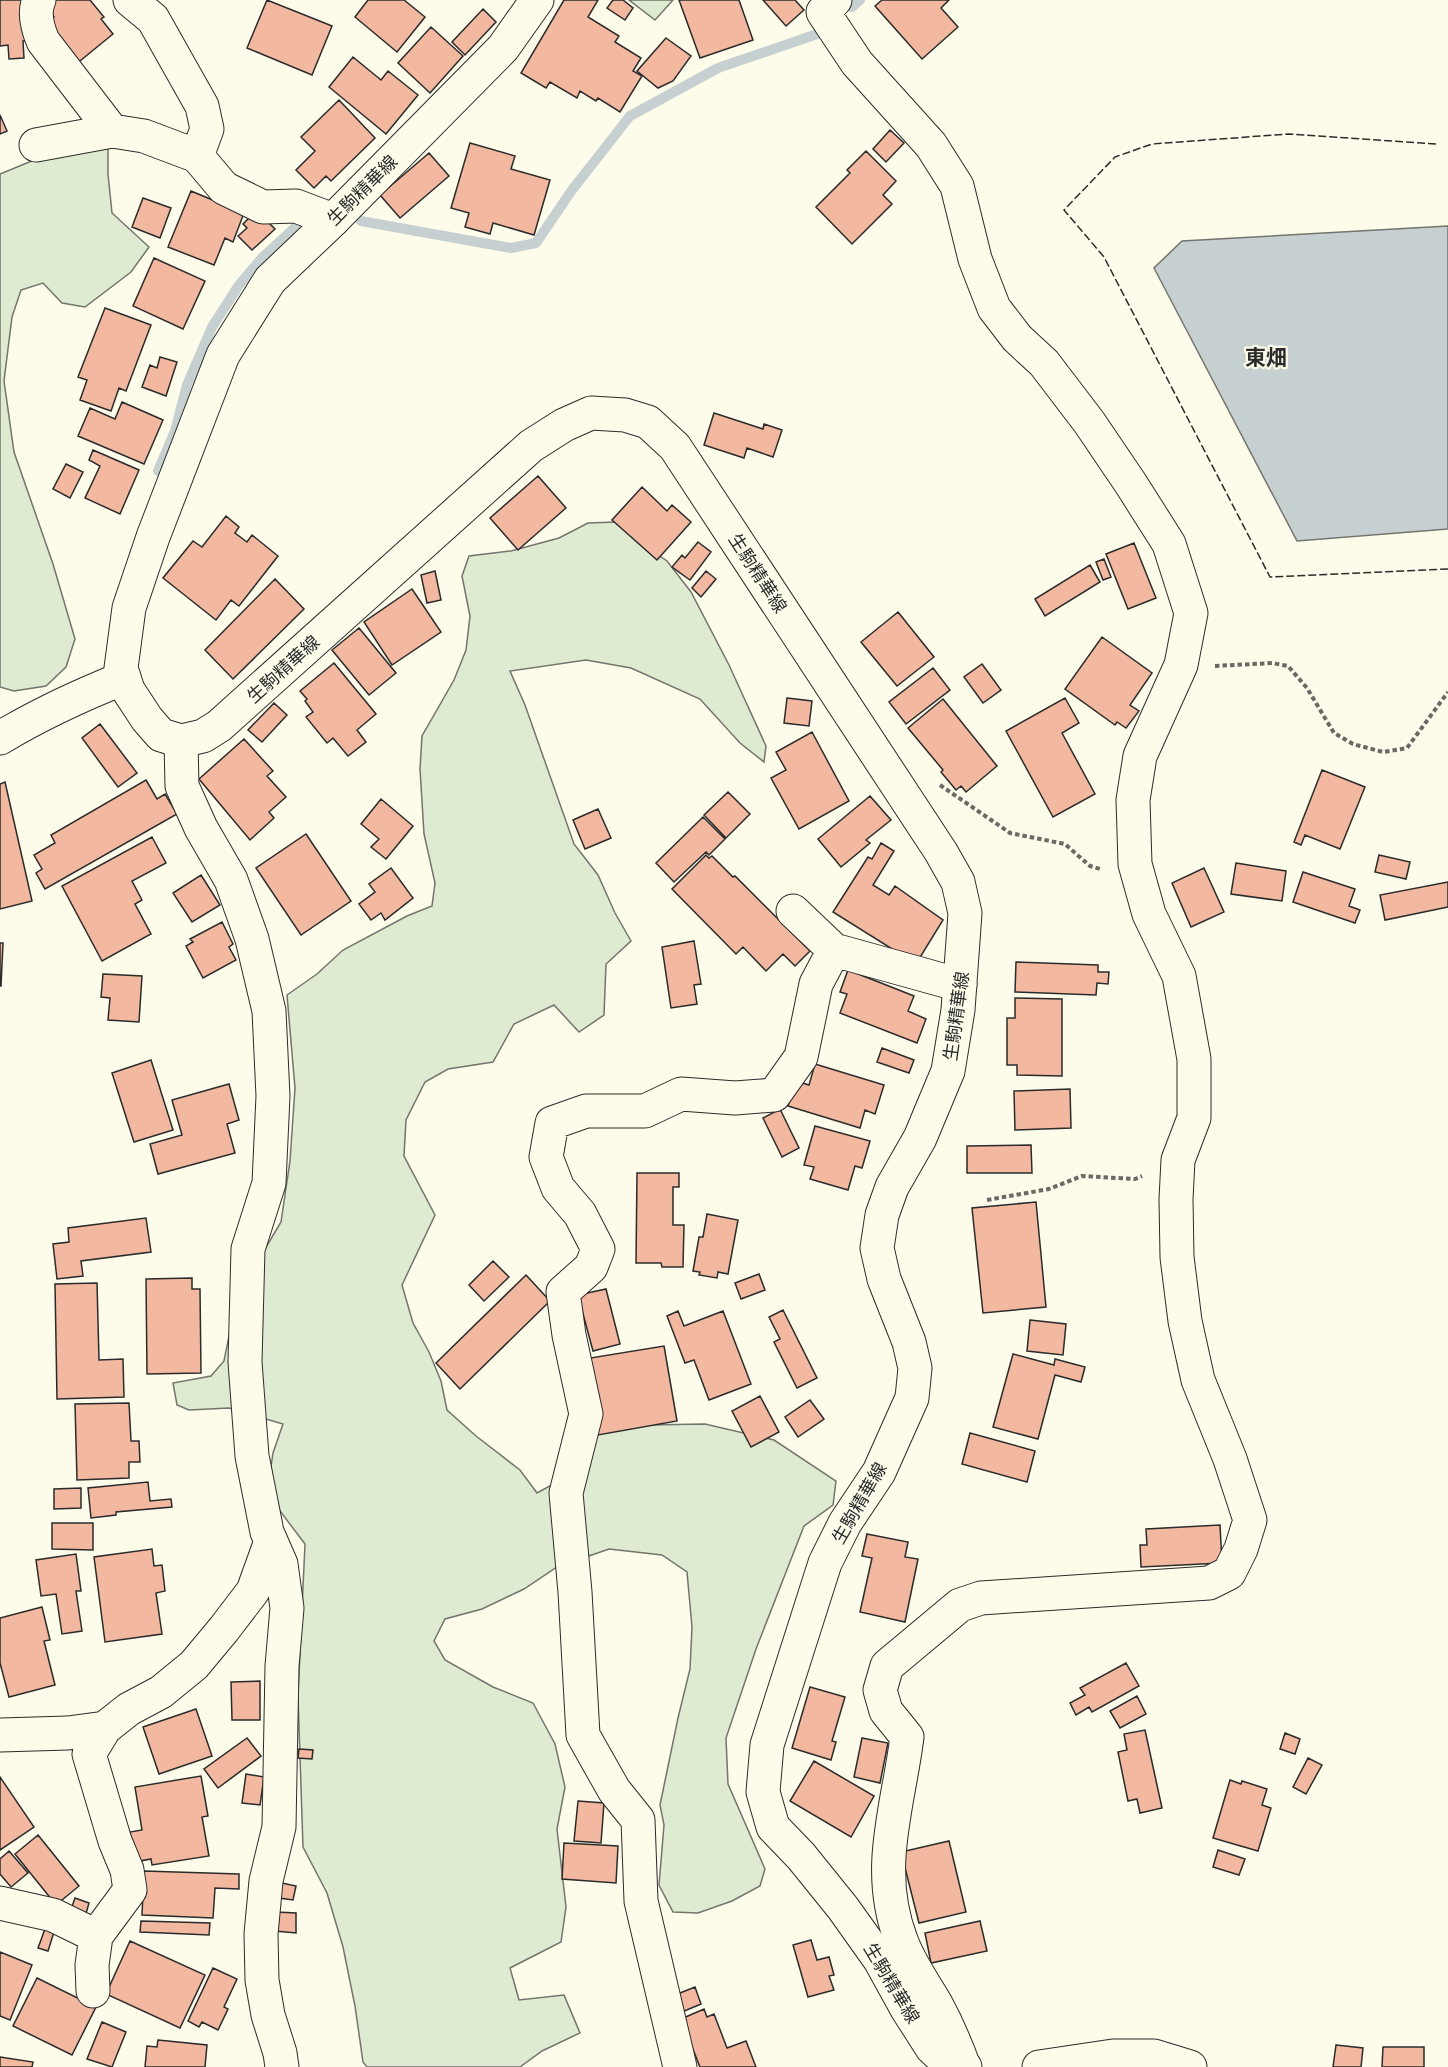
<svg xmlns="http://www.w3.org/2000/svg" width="1448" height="2067" viewBox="0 0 1448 2067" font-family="'IBM Plex Sans','Noto Sans JP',sans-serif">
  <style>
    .green { fill: #deebd1; stroke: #74746e; stroke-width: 1.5 }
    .water { fill: #c7d0d0; stroke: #74746e; stroke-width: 1.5 }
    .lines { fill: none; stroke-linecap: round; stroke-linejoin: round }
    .stream { stroke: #c7d0d0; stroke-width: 10 }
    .building { fill: #f2b8a0; stroke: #2b2b2b; stroke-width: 1.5 }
    .minor-casing { stroke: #2b2b2b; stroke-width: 35 }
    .major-casing { stroke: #2b2b2b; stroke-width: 35 }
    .path { stroke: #6a6964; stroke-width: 4; stroke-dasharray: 4.5 3; stroke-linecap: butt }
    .minor { stroke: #fdfbea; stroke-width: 33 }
    .major { stroke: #fdfbea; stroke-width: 33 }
    .fence { stroke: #2b2b2b; stroke-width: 1.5; stroke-dasharray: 8 3; stroke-linecap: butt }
    .labels { text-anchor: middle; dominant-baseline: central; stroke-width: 4.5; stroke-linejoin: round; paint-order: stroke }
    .street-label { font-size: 18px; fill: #2b2b2b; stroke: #fdfbea }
    .quarter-label { font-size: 21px; font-weight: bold; fill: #2b2b2b; stroke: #fdfbea }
  </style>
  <rect width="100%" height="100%" fill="#fdfbea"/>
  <!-- green -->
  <path class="green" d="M629,0H673L655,20Z
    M108,141V174L112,213L149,247L131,272L85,307L62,303L43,283L21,290L12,317L4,381L14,452L53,564L75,639L66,667L46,686L14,691L0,687V174L51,153Z
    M617,522L632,537L667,561L691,592L729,665L766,746L764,762L740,743L700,699L631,668L586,660L510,671L525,705L574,844L598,875L615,913L631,941L606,964L604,1015L579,1032L554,1005L514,1024L493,1062L448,1069L425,1082L406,1120L404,1156L435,1215L402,1285L413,1323L429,1352L441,1381L447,1410L476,1436L520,1470L537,1493L572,1474L583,1436L647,1425L705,1424L774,1440L836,1481L833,1505L804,1526L756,1649L726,1738L728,1784L765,1869L760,1886L732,1901L698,1913L673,1912L659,1885L664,1825L660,1805L678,1718L690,1669L692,1627L687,1572L662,1555L609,1549L557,1567L524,1589L482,1609L445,1619L434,1641L445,1660L493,1687L533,1703L555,1744L565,1787L557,1829L566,1907L561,1942L510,1968L519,2000L564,1995L580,2033L542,2051L520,2067H367L363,2062L355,2006L343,1947L327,1893L303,1847L298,1697L305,1544L280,1511L269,1480L273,1453L283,1424L229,1408L189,1410L177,1405L173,1383L211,1376L224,1361L237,1296L281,1222L290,1161L295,1088L287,995L317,974L343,950L407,916L432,906L435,883L424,834L420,769L422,736L454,680L466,650L470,616L462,576L469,556L511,551L559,538L588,523Z"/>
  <!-- water -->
  <path class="water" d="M1448,226V529L1297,541L1154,268L1182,241Z"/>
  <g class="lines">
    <!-- stream -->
    <path class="stream" d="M852,7L860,0
      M361,221L511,248L536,243L572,190L630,116L718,68L823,32
      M158,471L175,431L187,385L212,327L239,285L262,258L300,223"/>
  </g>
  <!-- building -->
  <path class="building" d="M0,0H27L29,41H23L24,58L9,59L8,45L0,46Z
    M52,0H90L104,17L101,19L113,34L75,65L43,26L54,17L45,6Z
    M267,0L332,26L312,75L247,48Z
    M368,0H404L425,17L397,52L355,17Z
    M564,0H598L588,17L619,36L615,42L641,58L633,71L642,76L620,112L598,98L596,101L580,91L577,98L550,82L546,88L521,73Z
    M613,0H623L633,8L625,20L607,8Z
    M679,0H739L753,40L700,58Z
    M763,0H795L804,10L786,26Z
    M882,0H949L941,8L958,27L922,59L875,6Z
    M483,9L496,22L465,55L452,42Z
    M431,27L463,56L430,93L398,63Z
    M666,38L691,56L673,81L658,88L637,71Z
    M353,57L381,80L388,71L418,95L386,134L329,87Z
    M339,100L375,138L331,181L326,176L314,188L296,170L315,151L301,137Z
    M0,115L7,131L0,134Z
    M890,130L904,143L886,162L873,149Z
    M470,143L515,156L511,169L550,180L534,235L493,223L490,234L465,227L469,213L451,208Z
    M866,151L896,181L883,195L892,204L852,244L816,207L850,173L847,170Z
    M429,153L449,176L400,218L380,195Z
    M191,191L244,213L233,242L225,238L214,265L168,247Z
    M143,198L171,208L160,238L132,227Z
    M253,214L263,217L275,229L252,250L238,236L247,228L243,224Z
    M154,258L205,281L183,329L133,306Z
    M105,308L151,325L126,391L119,388L111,411L80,400L87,380L78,377Z
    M160,357L177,362L166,396L142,387L150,365L157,368Z
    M122,402L163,420L144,464L78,436L90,408L115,419Z
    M714,413L763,429L764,424L782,430L773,457L747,448L744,458L704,445Z
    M93,450L139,470L120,514L85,498L100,466L89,460Z
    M66,464L83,472L70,498L53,489Z
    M538,476L566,508L518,550L490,518Z
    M642,487L667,511L672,505L691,522L657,560L612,520Z
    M226,516L239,527L235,533L247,542L252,535L278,556L239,606L231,600L216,620L163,578L193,541L202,547Z
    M698,542L711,552L690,580L672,567L682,555L685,558Z
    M1134,543L1156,598L1128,609L1106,554Z
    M1104,559L1111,577L1103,580L1096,562Z
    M1090,565L1100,582L1045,616L1035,599Z
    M435,571L441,600L427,603L421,575Z
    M706,571L716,579L701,597L692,588Z
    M275,579L304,609L233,679L205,650Z
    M412,589L441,632L392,665L364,622Z
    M898,612L934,657L897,686L861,642Z
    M359,628L396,673L369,695L332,650Z
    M1102,637L1152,673L1130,705L1139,711L1126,728L1117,722L1115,725L1065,689Z
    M334,663L376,714L357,730L366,742L348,756L333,738L327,743L306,717L313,712L305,701L307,699L300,691Z
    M982,664L1001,690L983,703L964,677Z
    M933,668L950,690L906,724L889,702Z
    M787,698L812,701L809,726L784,723Z
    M1065,698L1079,723L1062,733L1095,794L1053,817L1006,731Z
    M943,699L997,766L966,792L961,786L956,790L941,772L943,770L908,728Z
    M274,703L287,715L262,742L248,730Z
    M100,724L137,773L118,787L82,738Z
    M812,732L849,801L799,829L771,778L786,770L776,752Z
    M244,739L273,771L267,776L286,797L269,812L274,818L250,840L199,779Z
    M1322,770L1365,787L1340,849L1305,835L1301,845L1294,842Z
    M146,780L157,799L165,794L177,814L45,889L36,873L42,869L34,855L55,843L51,835Z
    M5,782L32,901L0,909V784Z
    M728,792L750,814L726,838L704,815Z
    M870,796L891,820L866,840L870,843L841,867L818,839Z
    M381,799L413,826L386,859L371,847L379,839L361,824Z
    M598,809L611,838L585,849L573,820Z
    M703,817L725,839L709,855L706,852L674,882L656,863Z
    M306,834L351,901L301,935L256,868Z
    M152,837L166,863L132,881L142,900L135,904L151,934L102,961L62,886Z
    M881,843L894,851L873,885L889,895L895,886L943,920L916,964L833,912L868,857L872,859Z
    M706,855L709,858L712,856L733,877L735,876L810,951L795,966L783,954L766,971L743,947L736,954L672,889Z
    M1379,855L1410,862L1406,879L1375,872Z
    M1236,863L1286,871L1282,901L1231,894Z
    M391,868L413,898L385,920L381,913L371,920L359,904L375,892L369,884Z
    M1204,868L1224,912L1191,927L1172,883Z
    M1303,872L1355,889L1349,906L1360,910L1355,923L1293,902Z
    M201,875L220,905L192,922L173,893Z
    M1448,882V907L1385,920L1380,895Z
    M222,922L233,944L229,947L236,960L203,978L186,946L193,942L190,939Z
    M694,941L701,984L694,985L697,1004L671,1008L662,947Z
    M0,943H3L1,986H0Z
    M1016,962L1098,965V972H1109L1108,984L1097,983L1096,995L1015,992Z
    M848,970L914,996L908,1011L926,1019L917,1043L840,1013L847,994L840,992Z
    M103,974L142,976L139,1022L108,1020L110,998L101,997Z
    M1015,998L1062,999V1076L1017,1075V1065H1007V1018H1015Z
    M882,1048L914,1060L909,1073L877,1062Z
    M151,1060L173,1130L134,1142L112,1073Z
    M815,1064L884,1085L875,1114L865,1110L860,1128L788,1106L796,1081L809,1085Z
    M229,1084L239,1120L227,1124L235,1153L158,1174L150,1144L182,1135L172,1100Z
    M1070,1089L1071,1128L1015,1130L1014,1091Z
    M780,1109L799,1148L782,1157L763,1118Z
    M815,1126L870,1141L862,1168L855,1166L848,1190L810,1179L814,1167L804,1165Z
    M1031,1145L1032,1173H967V1146Z
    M637,1173H679V1187H673V1225H684L683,1267H662L661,1263H636Z
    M1036,1202L1046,1307L983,1313L972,1208Z
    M707,1214L738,1220L728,1274L718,1272L717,1278L699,1275L700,1272L693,1271L699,1237H703Z
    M146,1218L151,1252L81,1261L83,1276L57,1279L53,1244L69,1242L68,1228Z
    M493,1261L509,1277L484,1301L469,1285Z
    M759,1274L765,1290L741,1299L735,1283Z
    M526,1275L550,1301L460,1389L436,1363Z
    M192,1278V1289H200L201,1373L147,1374L146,1279Z
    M97,1283L99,1360L123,1359L124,1397L57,1399L55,1284Z
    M606,1289L620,1344L593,1351L578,1295Z
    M783,1310L817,1378L797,1388L774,1342L780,1339L769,1317Z
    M678,1311L684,1326L723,1311L751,1384L709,1400L694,1360L685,1363L667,1316Z
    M1030,1320L1066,1324L1063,1355L1027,1351Z
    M664,1346L677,1421L598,1435L584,1359Z
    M1013,1354L1054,1365L1055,1359L1085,1367L1081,1382L1055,1375L1038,1439L993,1427Z
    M760,1396L779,1432L751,1447L732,1411Z
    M810,1400L824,1419L798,1437L785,1417Z
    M129,1403L131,1441H139L140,1462H129V1478L77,1480L75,1404Z
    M970,1433L1035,1451L1027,1482L962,1464Z
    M148,1482L150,1501L171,1499L172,1507L116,1512V1515L91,1518L88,1488Z
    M81,1488V1508L54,1509V1489Z
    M52,1523H93V1550L52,1549Z
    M1220,1525L1222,1563L1141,1567L1140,1545H1147L1146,1529Z
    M867,1534L908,1542L905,1557L918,1559L905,1622L860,1612L872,1558L862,1556Z
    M152,1549L154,1566L162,1565L165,1591L156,1593L162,1634L105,1642L94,1557Z
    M76,1554L81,1591H76L82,1631L62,1634L56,1594L41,1596L36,1560Z
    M42,1607L50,1640L44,1641L55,1685L9,1697L0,1663V1618Z
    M1126,1663L1139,1686L1092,1712L1089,1707L1076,1715L1070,1703L1085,1695L1080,1688Z
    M260,1681V1720H232L231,1682Z
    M810,1687L845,1697L832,1741L836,1742L831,1760L792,1748Z
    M1137,1696L1146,1714L1120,1728L1110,1711Z
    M196,1709L212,1756L159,1774L143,1727Z
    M1145,1730L1162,1808L1140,1813L1137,1799L1128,1801L1118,1752L1127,1750L1124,1734Z
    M1285,1733L1300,1739L1295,1754L1280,1749Z
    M247,1738L261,1756L218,1788L204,1769Z
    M862,1738L888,1743L880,1783L854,1777Z
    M299,1749L313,1750L312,1759L298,1758Z
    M1308,1758L1322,1765L1306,1794L1293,1787Z
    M814,1761L874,1796L851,1837L790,1801Z
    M246,1774L264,1777L260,1805L242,1803Z
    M201,1776L208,1816L202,1817L209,1856L152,1865L151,1859L135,1862L130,1832L142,1830L135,1787Z
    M0,1777L34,1827L0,1850Z
    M1230,1780L1241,1784L1242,1781L1267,1789L1262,1805L1271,1808L1258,1851L1213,1838Z
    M578,1801L604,1803L601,1843L574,1841Z
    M38,1835L79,1886L56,1905L15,1854Z
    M949,1841L966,1912L919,1923L901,1852Z
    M564,1843L618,1846L616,1883L562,1879Z
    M1218,1850L1245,1859L1239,1875L1213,1867Z
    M9,1851L28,1873L11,1887L0,1874V1859Z
    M144,1871L239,1874V1889L215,1888L213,1918L142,1915Z
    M282,1883L296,1886L293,1900L279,1898Z
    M75,1898L89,1903L85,1917L70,1912Z
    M276,1912L296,1913V1933L275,1931Z
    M141,1921L210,1923L209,1935L140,1932Z
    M980,1921L987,1951L931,1963L925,1933Z
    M45,1929L54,1932L48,1951L38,1948Z
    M811,1940L817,1960L829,1957L834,1975L829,1976L834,1990L808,1997L793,1945Z
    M130,1941L205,1975L180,2028L106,1994Z
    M0,1952L32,1965L10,2020L0,2016Z
    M213,1968L237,1979L224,2007L228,2009L218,2030L202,2022L199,2027L188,2021Z
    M37,1978L96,2007L72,2055L13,2026Z
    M695,1987L701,2004L682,2012L675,1995Z
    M704,2009L707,2017L714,2014L727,2048L746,2041L756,2067H700L681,2019Z
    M102,2022L126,2032L112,2067L87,2059Z
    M158,2040L207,2045L205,2067H145L147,2046L157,2047Z
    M1336,2045L1363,2048L1361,2067H1333Z
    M1383,2047H1424V2067H1382Z
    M0,2057L33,2062L32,2067H0Z"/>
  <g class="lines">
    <!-- minor casing -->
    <g class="minor-casing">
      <path id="minor" d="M39,0C33,13 38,29 43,41L112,131
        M130,0L153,19L202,106L207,129L197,156
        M835,0L823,12L857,63L931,145L957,186L975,259L994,308L1017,338L1044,363L1089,422L1131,484L1169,544L1191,613L1181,665L1140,756L1133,800L1135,864L1149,914L1179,976L1194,1059V1118L1178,1160L1176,1199L1177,1257L1185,1321L1198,1380L1230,1459L1250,1520L1241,1549L1229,1573L1209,1583L981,1598L960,1605L887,1666L880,1690L886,1711L907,1737C898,1808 874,1869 901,1940C909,1963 924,1983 936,2004C947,2024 956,2045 964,2067
        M36,145L112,131L144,136L197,156L224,188L263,207L296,206L333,220
        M0,738C40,714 81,695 124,678
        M181,741L182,786L201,828L231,880L252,939L269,1011L273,1096L269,1183L248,1249L245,1362L252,1456L267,1532L281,1564L287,1608L282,1666L279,1827L266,1881L261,1934L262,1980L268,2015L280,2053L282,2067
        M793,911L834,950L960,985
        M0,1735L68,1733L105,1728L129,1709L161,1692L194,1665L224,1629L253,1591L271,1541
        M0,1903L53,1915L96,1936
        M93,1991L92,1965L96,1936L130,1890L127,1870L115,1841L89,1754L105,1728
        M680,2067L641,1901L638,1820L614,1790L583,1735L575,1592L566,1493L586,1414L569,1335L563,1292L591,1267L598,1249L580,1214L558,1188L546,1157L552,1123L586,1111H645L681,1094L735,1098L774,1095L801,1057L816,984L834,950"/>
    </g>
    <!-- major casing -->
    <g class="major-casing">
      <path id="major" d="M537,0L503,48L333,220L270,280L223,355L153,537L129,608L121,668L128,690L147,719L161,735L181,741L203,736L219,726L531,446L564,425L591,413L625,415L648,422L675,447L941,852L958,882L965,913L958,1010L948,1071L920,1138L892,1187L882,1215L877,1248L884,1279L909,1342L915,1368L912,1398L879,1472L845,1523L825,1563L767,1745L763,1792L773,1827L801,1856L843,1908L880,1960L907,2009L932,2048L945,2060L965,2067
        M1039,2067L1113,2056H1154L1190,2067"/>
    </g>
    <!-- path -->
    <path class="path" d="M1215,666L1272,663L1288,666L1307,688L1334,733L1353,744L1383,752L1407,748L1448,692
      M940,785L1010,833L1065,844L1090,866L1100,869
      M987,1200L1049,1189L1082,1176L1135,1179L1142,1176"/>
    <!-- minor -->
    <use href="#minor" class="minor"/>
    <!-- major -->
    <use href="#major" class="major"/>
    <!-- fence -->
    <path class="fence" d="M1436,144L1288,134L1152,144L1115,157L1064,210L1104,257L1270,577L1448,569"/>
  </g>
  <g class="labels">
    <!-- street labels -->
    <g class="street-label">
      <text transform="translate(362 190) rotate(-45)">生駒精華線</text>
      <text transform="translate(758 573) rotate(57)">生駒精華線</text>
      <text transform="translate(283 669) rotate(-42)">生駒精華線</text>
      <text transform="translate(956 1016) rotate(-82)">生駒精華線</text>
      <text transform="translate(859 1503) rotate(-60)">生駒精華線</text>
      <text transform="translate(892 1983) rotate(59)">生駒精華線</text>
    </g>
    <!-- quarter labels -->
    <g class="quarter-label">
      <text x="1266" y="357">東畑</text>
    </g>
  </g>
</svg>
